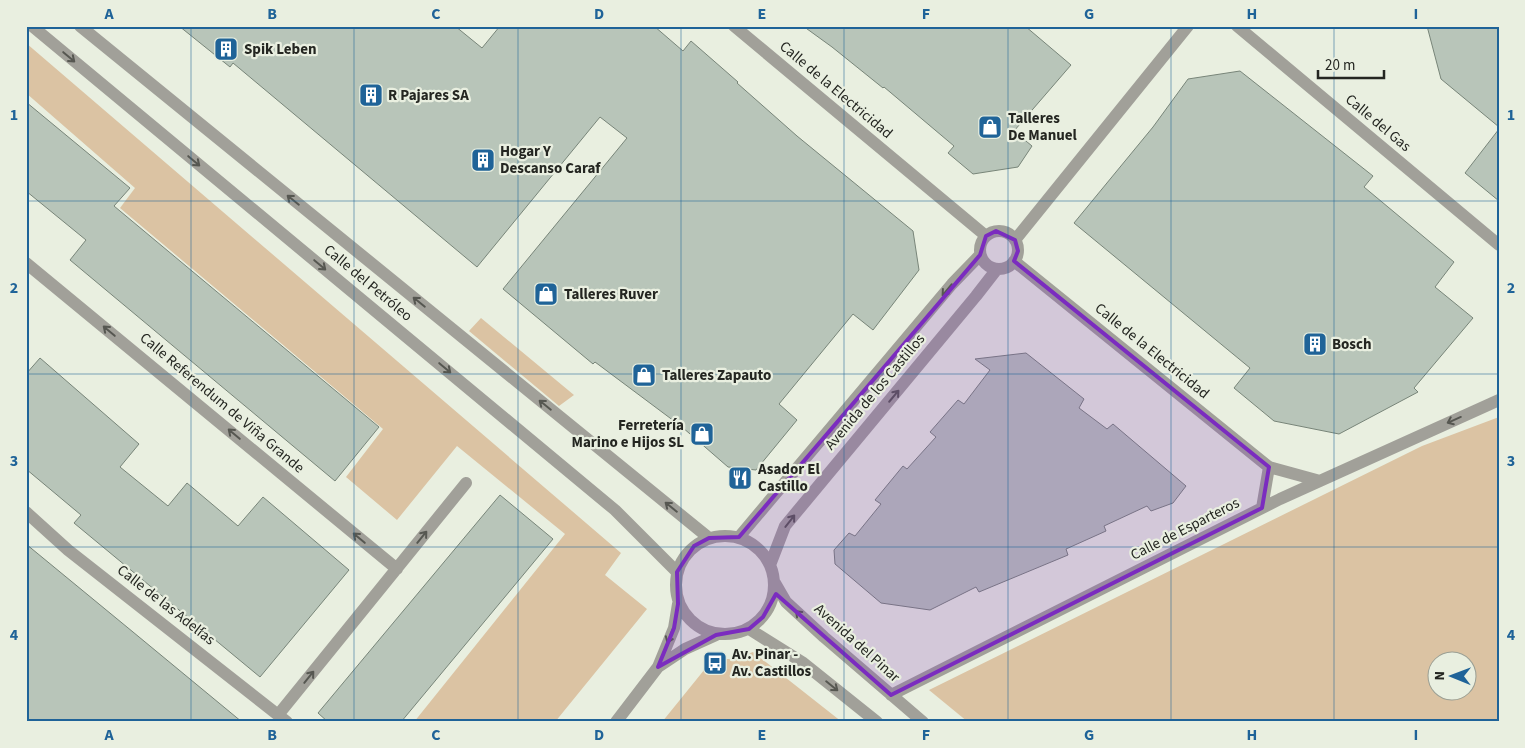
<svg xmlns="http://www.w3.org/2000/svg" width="1525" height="748" viewBox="0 0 1525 748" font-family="'Source Sans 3',sans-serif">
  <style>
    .green { fill: #dbc3a3; fill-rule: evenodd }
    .building { fill: #b8c5b9; stroke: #788579 }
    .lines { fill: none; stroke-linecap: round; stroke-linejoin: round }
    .minor { stroke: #a1a099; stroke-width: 12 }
    .oneway { stroke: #565751 }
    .marked { fill: #7b2cbf; fill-opacity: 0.2; stroke: #7b2cbf; stroke-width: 4; stroke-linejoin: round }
    .grid { fill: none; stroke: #1f6398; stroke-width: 1; stroke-opacity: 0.55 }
    .labels { text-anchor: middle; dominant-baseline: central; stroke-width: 4.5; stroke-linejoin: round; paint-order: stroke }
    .poi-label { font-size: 15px; font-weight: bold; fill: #242621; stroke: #e9efe0; text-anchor: start }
    .street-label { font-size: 15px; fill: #242621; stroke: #e9efe0 }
    .neatline { fill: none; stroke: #1f6398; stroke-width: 2 }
    .grid-label { font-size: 16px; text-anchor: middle; font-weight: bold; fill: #1f6398 }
  </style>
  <rect width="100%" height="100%" fill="#e9efe0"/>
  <!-- green -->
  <path class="green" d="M26,43L621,553L605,575L647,609L555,722H414L565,534L457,446L397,520L346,477L383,429L120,208L135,188L26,93Z
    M481,318L574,395L559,406L469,331Z
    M1499,417V722H968L929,690L1422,446ZM1468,660V690H1438V660Z
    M753,652L842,722H662L713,659H733Z"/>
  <!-- building -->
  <path class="building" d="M179,26H455L482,48L500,26H654L683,51L691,41L738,82L737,83L797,136L913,231L919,270L873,330L853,314L779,404L797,420L756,470L728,467L682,427L595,362L593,364L503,289L627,138L600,117L477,267L233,63L230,67Z
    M803,26H1025L1071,65L1014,131L1032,146L1018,167L973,174L948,153L954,146L884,87L883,88L832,47Z
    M1427,26H1499V127L1441,79Z
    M1240,71L1373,176L1364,187L1454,262L1435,287L1473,318L1414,388L1418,392L1339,434L1274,421L1234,388L1250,368L1074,223L1153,127L1188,79Z
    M26,102L130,188L114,206L379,427L335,481L70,260L86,240L26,191Z
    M1499,129V201L1465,173Z
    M1026,353L1084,399L1079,408L1107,429L1113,424L1186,486L1173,503L1151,511L1147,506L1104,526L1106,531L1066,549L1068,555L979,592L976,587L930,610L881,603L835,564L834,550L849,533L855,536L881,504L875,500L903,466L907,469L936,437L930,432L958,400L964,404L990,370L975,359Z
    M40,358L139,444L120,467L168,506L187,483L238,526L263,497L349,570L260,677L74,523L81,515L26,469V374Z
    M500,495L553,539L401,722H328L318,713Z
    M26,544L133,632L242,722H26Z"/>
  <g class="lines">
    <!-- minor -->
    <path class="minor" d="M32,26L615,510L677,572
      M80,26L709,538
      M734,26L986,236
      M1237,26L1499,245
      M980 250a19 19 0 1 1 38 0a19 19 0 1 1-38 0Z
      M1015,240L1188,26
      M1014,261L1269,467L1262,508
      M26,263L397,569
      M1269,467L1320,481
      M26,512L68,550L287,722
      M676 585a49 49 0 1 1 98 0a49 49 0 1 1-98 0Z
      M739,537L952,284L980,255
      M770,565L785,526L976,296L997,269
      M775,583L786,602L824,637L923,722
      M749,629L802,662L877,722
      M658,667L685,649L716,635
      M891,695L1280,499L1499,400
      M278,715L466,483
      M616,722L658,667L674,628L678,604"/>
  </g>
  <!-- one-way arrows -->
  <defs><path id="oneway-shaft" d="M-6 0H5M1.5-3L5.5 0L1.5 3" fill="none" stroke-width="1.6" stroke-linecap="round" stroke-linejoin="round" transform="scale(1.25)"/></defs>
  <g class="oneway">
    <use href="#oneway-shaft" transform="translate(69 57) rotate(40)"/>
    <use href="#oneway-shaft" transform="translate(194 161) rotate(40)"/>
    <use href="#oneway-shaft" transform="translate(293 200) rotate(-141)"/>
    <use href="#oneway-shaft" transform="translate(320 265) rotate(40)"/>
    <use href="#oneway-shaft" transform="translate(947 290) rotate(130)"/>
    <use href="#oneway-shaft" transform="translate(419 302) rotate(-141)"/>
    <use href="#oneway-shaft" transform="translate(109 331) rotate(-140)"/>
    <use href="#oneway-shaft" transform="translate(445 368) rotate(40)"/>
    <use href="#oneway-shaft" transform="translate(894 396) rotate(-50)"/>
    <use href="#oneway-shaft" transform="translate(545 405) rotate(-141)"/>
    <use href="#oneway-shaft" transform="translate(1454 420) rotate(156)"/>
    <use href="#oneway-shaft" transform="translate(234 434) rotate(-140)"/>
    <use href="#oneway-shaft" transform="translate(671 507) rotate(-141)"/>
    <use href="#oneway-shaft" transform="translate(790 521) rotate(-52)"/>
    <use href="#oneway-shaft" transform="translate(422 537) rotate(-51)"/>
    <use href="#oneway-shaft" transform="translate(359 538) rotate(-140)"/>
    <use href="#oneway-shaft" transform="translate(801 616) rotate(-136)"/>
    <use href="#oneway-shaft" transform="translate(670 636) rotate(112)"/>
    <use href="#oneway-shaft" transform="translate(309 677) rotate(-51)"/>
    <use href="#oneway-shaft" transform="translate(832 686) rotate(39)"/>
  </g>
  <!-- marked area -->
  <path class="marked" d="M996,231L1015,240L1018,251L1014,261L1269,467L1262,508L891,695L776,594L763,617L749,629L716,635L658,667L674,628L678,604L677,572L694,546L709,538L739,537L980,255L986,236Z"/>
  <!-- grid -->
  <path class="grid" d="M191,26V722M354,26V722M518,26V722M681,26V722M844,26V722M1008,26V722M1171,26V722M1334,26V722M26,201H1499M26,374H1499M26,547H1499"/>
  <!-- icons -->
  <defs>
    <g id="building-square" transform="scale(1.25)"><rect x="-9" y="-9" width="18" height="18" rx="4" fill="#1f6398" stroke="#e9efe0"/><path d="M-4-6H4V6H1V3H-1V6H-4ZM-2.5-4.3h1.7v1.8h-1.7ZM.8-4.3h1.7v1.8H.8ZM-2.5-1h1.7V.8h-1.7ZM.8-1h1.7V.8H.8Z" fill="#fff"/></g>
    <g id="shop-square" transform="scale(1.25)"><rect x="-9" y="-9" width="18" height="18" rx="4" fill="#1f6398" stroke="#e9efe0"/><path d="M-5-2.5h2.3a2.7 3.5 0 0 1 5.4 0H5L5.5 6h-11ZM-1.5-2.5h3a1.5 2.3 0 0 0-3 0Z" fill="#fff"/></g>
    <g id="restaurant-square" transform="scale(1.25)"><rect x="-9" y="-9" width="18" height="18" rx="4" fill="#1f6398" stroke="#e9efe0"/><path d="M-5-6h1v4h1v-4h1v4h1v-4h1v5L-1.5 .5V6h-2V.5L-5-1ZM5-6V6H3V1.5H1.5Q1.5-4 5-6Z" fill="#fff"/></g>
    <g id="bus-square" transform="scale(1.25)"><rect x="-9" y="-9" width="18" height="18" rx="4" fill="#1f6398" stroke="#e9efe0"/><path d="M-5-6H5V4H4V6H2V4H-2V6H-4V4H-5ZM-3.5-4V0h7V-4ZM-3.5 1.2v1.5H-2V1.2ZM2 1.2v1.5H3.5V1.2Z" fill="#fff"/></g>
  </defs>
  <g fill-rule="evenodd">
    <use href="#building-square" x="226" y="49"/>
    <use href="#building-square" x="371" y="95"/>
    <use href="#shop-square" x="990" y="127"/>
    <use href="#building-square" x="483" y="160"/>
    <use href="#shop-square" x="546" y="294"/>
    <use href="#building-square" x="1315" y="344"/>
    <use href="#shop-square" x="644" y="375"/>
    <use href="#shop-square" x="702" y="434"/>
    <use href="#restaurant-square" x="740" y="478"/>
    <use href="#bus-square" x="715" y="663"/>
  </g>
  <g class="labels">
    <!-- poi labels -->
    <g class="poi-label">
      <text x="244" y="49">Spik Leben</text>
      <text x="388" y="95">R Pajares SA</text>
      <text x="1008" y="118">Talleres<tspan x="1008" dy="17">De Manuel</tspan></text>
      <text x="500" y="151">Hogar Y<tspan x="500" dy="17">Descanso Caraf</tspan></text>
      <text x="564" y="294">Talleres Ruver</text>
      <text x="1332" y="344">Bosch</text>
      <text x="662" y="375">Talleres Zapauto</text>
      <text x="684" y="425" text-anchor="end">Ferretería<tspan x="684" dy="17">Marino e Hijos SL</tspan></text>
      <text x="758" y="469">Asador El<tspan x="758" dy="17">Castillo</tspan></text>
      <text x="732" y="654">Av. Pinar -<tspan x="732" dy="17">Av. Castillos</tspan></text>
    </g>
    <!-- street labels -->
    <g class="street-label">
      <text transform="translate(836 90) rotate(40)">Calle de la Electricidad</text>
      <text transform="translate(1378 123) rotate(40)">Calle del Gas</text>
      <text transform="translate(368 283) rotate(40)">Calle del Petróleo</text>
      <text transform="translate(1152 351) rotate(39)">Calle de la Electricidad</text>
      <text transform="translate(875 392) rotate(-50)">Avenida de los Castillos</text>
      <text transform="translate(222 403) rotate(40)">Calle Referendum de Viña Grande</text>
      <text transform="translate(1185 529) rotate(-27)">Calle de Esparteros</text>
      <text transform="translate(166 605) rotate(38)">Calle de las Adelfas</text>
      <text transform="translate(857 643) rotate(42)">Avenida del Pinar</text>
    </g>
  </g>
  <!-- border -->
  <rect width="1525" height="748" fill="none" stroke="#e9efe0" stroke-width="55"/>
  <!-- north arrow -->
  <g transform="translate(1452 676) rotate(271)"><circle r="24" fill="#e9efe0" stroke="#9a9f94"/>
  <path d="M0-4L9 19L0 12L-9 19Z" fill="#1f6398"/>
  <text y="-8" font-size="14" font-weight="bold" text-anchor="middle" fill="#242621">N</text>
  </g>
  <!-- scale -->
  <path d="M1318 70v8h66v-8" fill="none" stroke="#242621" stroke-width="2.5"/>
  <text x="1325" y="70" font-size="15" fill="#242621" stroke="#e9efe0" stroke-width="4" paint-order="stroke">20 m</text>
  <rect x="28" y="28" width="1470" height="692" class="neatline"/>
  <g class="grid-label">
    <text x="109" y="19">A</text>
    <text x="272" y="19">B</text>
    <text x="436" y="19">C</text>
    <text x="599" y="19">D</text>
    <text x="762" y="19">E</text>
    <text x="926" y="19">F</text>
    <text x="1089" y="19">G</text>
    <text x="1252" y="19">H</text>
    <text x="1416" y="19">I</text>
    <text x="14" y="120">1</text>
    <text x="1511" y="120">1</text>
    <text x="14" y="293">2</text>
    <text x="1511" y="293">2</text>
    <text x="14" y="466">3</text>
    <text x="1511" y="466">3</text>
    <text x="14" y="640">4</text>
    <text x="1511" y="640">4</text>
    <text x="109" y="740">A</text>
    <text x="272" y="740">B</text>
    <text x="436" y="740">C</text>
    <text x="599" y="740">D</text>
    <text x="762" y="740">E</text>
    <text x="926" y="740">F</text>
    <text x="1089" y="740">G</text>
    <text x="1252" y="740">H</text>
    <text x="1416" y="740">I</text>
  </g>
</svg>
